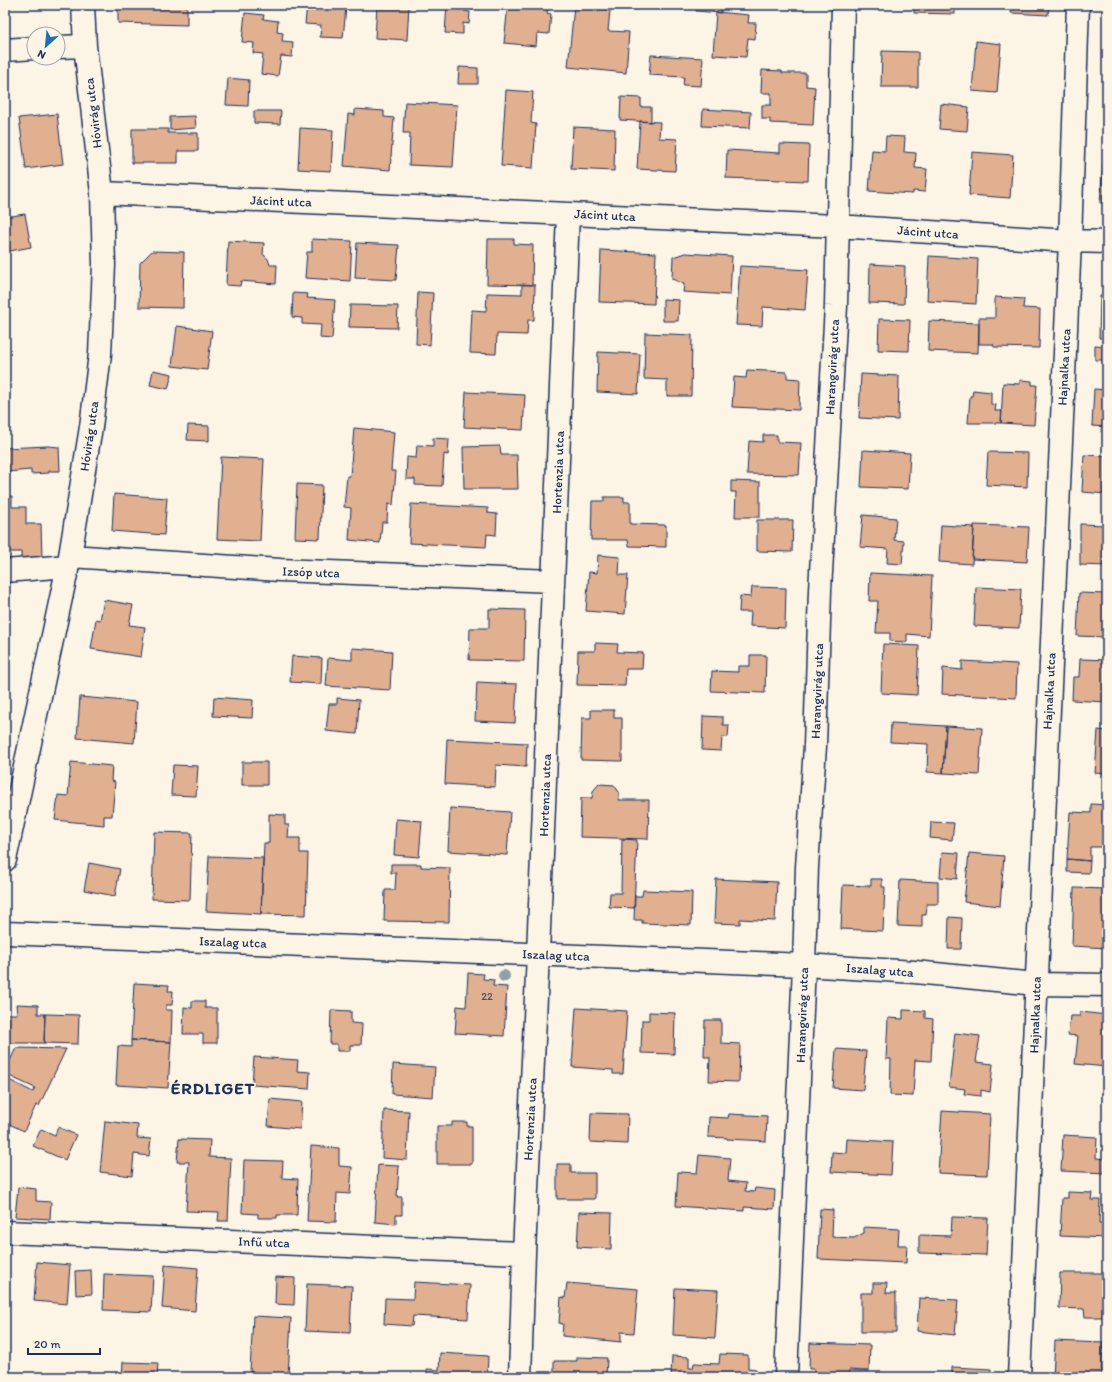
<svg xmlns="http://www.w3.org/2000/svg" width="1112" height="1382" viewBox="0 0 1112 1382" font-family="Itim,sans-serif">
  <style>
    .building { fill: #e0b091; stroke: #1b2f5e }
    .lines { fill: none; stroke-linecap: round; stroke-linejoin: round }
    .minor-casing { stroke: #1b2f5e; stroke-width: 25 }
    .minor { stroke: #fcf5e5; stroke-width: 22 }
    .tree { fill: #909ea5 }
    .labels { text-anchor: middle; dominant-baseline: central; stroke-width: 3; stroke-linejoin: round; paint-order: stroke }
    .number-label { font-size: 11px; fill: #4c4f6b }
    .street-label { font-size: 13px; fill: #1b2f5e; stroke: #fcf5e5 }
    .district-label { font-size: 17px; font-weight: bold; letter-spacing: 1px; fill: #1b2f5e; stroke: #fcf5e5 }
  </style>
  <rect width="100%" height="100%" fill="#fcf5e5"/>
  <filter id="ink" filterUnits="userSpaceOnUse"><feTurbulence type="fractalNoise" baseFrequency=".025" numOctaves="2"/><feDisplacementMap in="SourceGraphic" scale="8" xChannelSelector="R" yChannelSelector="G"/><feConvolveMatrix kernelMatrix="1 2 1 2 8 2 1 2 1" color-interpolation-filters="sRGB"/></filter>
  <g filter="url(#ink)">
    <!-- building -->
    <path class="building" d="M118,5H187V25L118,23Z
      M307,5H339L338,7H346L343,38L320,37L321,25L305,24Z
      M377,5H409L407,40L375,38Z
      M447,5H464V11L470,12L469,24L463,23V34L445,33Z
      M508,5H548L547,13L551,14L549,34L537,33L536,46L504,43Z
      M697,5H721V13L696,11Z
      M914,5H955V14L914,13Z
      M1012,5H1049L1048,15L1011,13Z
      M574,6L610,10L608,31L629,32L626,73L568,67Z
      M716,12L749,15L748,23H756L755,39L748,38L746,57L713,55Z
      M245,13L264,15L263,19L278,21L277,32L283,33L282,41L293,42L292,57L281,56L278,76L261,74L263,54L253,53L254,43L242,42Z
      M976,41L1001,44L997,93L972,91Z
      M882,51L918,52V87H881Z
      M651,55L703,58L701,86L683,85L684,77L649,75Z
      M459,67L478,68V84H458Z
      M762,70L782,71V73H806V86L815,87L813,125L770,123V119H762V105H771V93H761Z
      M228,78L249,80L248,106L226,105Z
      M506,90L533,92L531,123L536,124L533,168L501,166Z
      M621,97L641,98V107H651V122L620,120Z
      M405,102L457,105L453,167L409,165L410,133H403Z
      M941,104L969,107L967,131L939,129Z
      M355,109L384,111V117L394,118L390,170L344,166L348,114L355,115Z
      M703,109L751,112L750,128L702,126Z
      M254,111H281L280,124L254,123Z
      M57,114L63,164L26,169L19,118Z
      M195,116L196,128L170,130V117Z
      M640,121L660,122L659,138L677,139L675,171L637,169Z
      M573,127L615,129L614,171L571,169Z
      M300,128L333,130L331,171L298,169Z
      M132,129H168V133H198V151H178V163H132Z
      M886,136L905,137L904,152L916,153L915,168L927,169L925,192L913,191V194L869,191L872,150L885,151Z
      M780,144L809,145L808,181L726,178L727,150L780,153Z
      M972,152L1013,155L1010,198L969,195Z
      M1103,163H1107V203H1100Z
      M25,214L31,247L5,252V217Z
      M312,239L352,241L350,281L305,278L307,252H312Z
      M488,239H514V244L533,245L532,285L487,284Z
      M228,241L264,243L263,254L268,259L270,265H277L276,284L241,281L240,286L226,285Z
      M357,243L399,245L396,280L355,278Z
      M601,250L656,253L654,304L599,302Z
      M152,251L184,252L183,308L139,307L140,263Z
      M685,253L732,256L730,295L683,292L684,284L672,279L673,257Z
      M929,256L978,259L976,304L927,301Z
      M870,264L905,266L904,304L869,303Z
      M740,266L808,270L805,310L763,307L762,326L736,325Z
      M522,284L535,285L534,320H528L527,335L497,334L496,354L470,353L472,310L486,311L487,293L522,294Z
      M418,292L433,293L430,345L416,344Z
      M293,293L308,294L307,298L335,300L332,339L320,338L321,325L302,324V318L292,317Z
      M1100,296H1107V338H1099Z
      M995,297L1024,299L1023,308L1040,309L1039,348L994,347L993,344H979V318H995Z
      M663,299L679,300L678,321H663Z
      M350,305L398,306L397,328L349,327Z
      M879,319L910,320L909,351L878,350Z
      M929,321L979,323L978,353L928,351Z
      M177,326L212,331L207,370L172,366Z
      M645,333L692,335L691,396H667V380L644,379Z
      M1095,345L1107,346V360H1095Z
      M598,352L640,354L638,394L597,392Z
      M153,370L172,374L168,389L150,385Z
      M747,370L787,372V378L800,379L799,410L732,407L734,377L746,378Z
      M861,374L899,376L898,420L859,418Z
      M1020,380L1032,381V385H1037L1034,425L1001,423L1003,383L1020,384Z
      M1094,389L1107,390V427L1092,426Z
      M973,390L991,392V404L996,405L995,411H1002L1001,423H968L970,396H972Z
      M466,392L525,395L523,430L464,427Z
      M188,425L209,426V441L187,440Z
      M354,428L394,432L391,471H396L393,505L388,504L387,522H382L380,543L349,540L351,508L344,507L347,476H350Z
      M763,435H777V442L801,443L799,475L747,474L749,441L763,442Z
      M433,438L449,439L448,455L444,454L442,486L415,485V479H406L407,457L416,458L417,445L433,446Z
      M48,446L59,447L60,471H49V473L31,474V470L6,472L7,477H5V448Z
      M500,446L501,455H517L518,489H464L463,447Z
      M863,450L910,453L908,489L861,487Z
      M988,452L1028,453L1027,487L986,485Z
      M1084,455L1107,456V494L1082,492Z
      M221,457L264,459L260,541L217,539Z
      M731,481L760,482V517H735L736,492H731Z
      M297,484L322,485L320,539L295,538Z
      M114,494L167,498L164,535L112,531Z
      M12,496V507H26V524H41L42,558L21,559V552H5V497Z
      M604,497H624V502H630V524L666,525V547L629,546L628,540H591L592,501H604Z
      M411,504L488,508V513L497,514L496,535L487,534L486,547L409,543Z
      M863,515L896,518L894,540L904,541L902,564L887,563L888,549L860,547Z
      M757,520H793L792,552L757,551Z
      M1080,524L1107,525V566L1080,565Z
      M941,525L974,527L972,564L939,562Z
      M974,525L1029,527L1027,562L972,559Z
      M598,555L620,557L619,575H628L625,614L586,611L589,572L597,573Z
      M870,573L932,576L929,636L907,634V642L890,641V633H876L878,601H869Z
      M752,587L786,588L785,628L750,626L751,612H739L740,596L751,597Z
      M976,587L1021,589L1019,628L974,626Z
      M1079,593L1107,594V637L1077,636Z
      M104,600L133,605L129,625L145,627L141,657L91,649L96,619L100,620Z
      M5,603L7,647H5Z
      M489,609L525,610L524,661L469,660L470,628H489Z
      M595,643L618,644L617,652L643,653L642,669H626L625,686L577,685L578,651H595Z
      M883,644L919,646L917,695L881,693Z
      M352,648L392,651L390,690L326,686L328,658L352,660Z
      M750,655H766L765,693L711,691L712,671L738,672V666H750Z
      M292,656L322,658L321,684L290,682Z
      M1080,659L1107,660V702L1072,700L1073,677H1079Z
      M962,661L1017,664L1016,698L942,694L943,668L962,670Z
      M477,682L517,684L515,723L475,721Z
      M80,697L137,702L134,743L77,738Z
      M214,697L253,700L252,718L213,716Z
      M337,698L359,700L357,734L326,731L329,704H337Z
      M591,710H614V718H622V761L581,760L582,718H591Z
      M703,716L723,717V725H729L728,737H722L721,751L702,750Z
      M891,723L946,726L943,773L927,772L928,744L890,742Z
      M946,726L982,728L979,775L943,773Z
      M1098,730L1107,731V774L1095,773Z
      M447,739L527,743L526,767L496,765L495,787L445,784Z
      M71,762L112,766L111,781L115,782L112,816H104V825L55,820L58,795L68,796Z
      M242,762H267V785H242Z
      M173,765L198,766L196,796L171,795Z
      M599,784L614,785L619,792V800H649L648,839L580,837L581,798H592L593,791Z
      M1091,804L1107,805L1103,847H1090V861L1067,859L1070,812L1091,813Z
      M450,808L510,812L507,855L448,851Z
      M269,814L285,815V825H289L288,838H300V853H308L306,915L261,914L264,843H269Z
      M396,819L422,821L419,857L394,855Z
      M931,822L954,823L952,840L930,838Z
      M154,832L192,833L190,900L152,899Z
      M622,839L637,840L634,908L609,907L610,893H621Z
      M942,852L959,853L957,879L940,877Z
      M969,853L1004,856L1000,906L964,902Z
      M209,856L263,858L261,914L206,911Z
      M1067,859L1090,861L1089,873L1067,872Z
      M89,863L120,869L115,896L84,890Z
      M391,864H421V867L450,868L449,922L384,921L385,890H395L396,873H391Z
      M716,879L777,882L775,921L740,919V924L714,923Z
      M871,879H882V887H885L883,931L841,929L843,885L871,886Z
      M900,880L938,882V904H927L926,915H922V927L898,926Z
      M1074,888L1107,889V948L1072,946Z
      M643,890L692,892L691,925L642,923V920H634L635,896H642Z
      M949,917L962,918L961,949H948Z
      M468,973L484,974L483,979L494,980L493,986L507,987L504,1036L455,1033L457,1006L466,1007Z
      M134,983L169,985L168,991H173L172,1005H166V1010H172L171,1042L131,1040Z
      M192,1001H205V1008H217V1043H203V1034H183L184,1007L192,1008Z
      M16,1004L38,1005V1014H45L44,1043H5V1014H17Z
      M576,1008L627,1011L623,1074H613V1070L572,1067Z
      M331,1010L351,1011V1023L362,1024L361,1045H350V1051H337V1044H330Z
      M903,1010L925,1011V1018L933,1019L931,1061L915,1060L913,1096L890,1095L891,1059H886L888,1018L903,1019Z
      M649,1012L675,1013L674,1054L641,1053L642,1020H649Z
      M1080,1012L1107,1015V1067L1075,1064L1078,1036L1068,1035L1070,1016H1080Z
      M45,1014L79,1015L78,1044L44,1043Z
      M705,1020H721V1043L740,1044L739,1082L709,1081L710,1057H704Z
      M955,1033L980,1036L976,1062L993,1064L990,1092L981,1090V1096L964,1094L965,1089L949,1087Z
      M131,1040L171,1042L168,1088L116,1085L118,1046L131,1047Z
      M16,1048L66,1049L39,1106L36,1105L24,1131L5,1122V1078L33,1092L35,1088L5,1074V1071Z
      M836,1049L866,1051L863,1090L833,1088Z
      M254,1057L298,1060L297,1071L310,1072L309,1089L252,1085Z
      M393,1064L435,1067L433,1097L392,1094Z
      M270,1099L302,1102L300,1129L268,1126Z
      M384,1110L409,1111L407,1160L382,1158Z
      M942,1111L990,1114L987,1175L938,1173Z
      M591,1113L628,1114L627,1144L590,1142Z
      M729,1114L767,1116L766,1141L727,1139V1138L708,1137L709,1117L728,1118Z
      M105,1121L138,1125L137,1138L151,1139L149,1156L134,1154L132,1176L100,1172Z
      M452,1122H467V1126H472V1164H437V1126H452Z
      M58,1127L76,1135L65,1160L33,1146L41,1129L55,1135Z
      M1063,1135L1097,1137L1096,1158L1107,1159V1173L1061,1171Z
      M179,1139L210,1140L209,1157L231,1158L228,1221H218L219,1212L186,1211L189,1162H177Z
      M847,1139L893,1142L891,1175L831,1172L832,1152L846,1153Z
      M311,1146L339,1148V1166L352,1167L350,1194L337,1193L336,1222L307,1221Z
      M699,1155L730,1158L728,1181L746,1183L745,1191L754,1192L755,1188L775,1190L774,1209L744,1207V1211L676,1206L678,1172L697,1173Z
      M244,1160L283,1161L282,1178L298,1179L297,1215H277V1218H258V1214L242,1213Z
      M557,1164H571V1173H595V1199H557Z
      M378,1165L399,1166L397,1197H402V1215H396V1224L375,1222Z
      M18,1187L36,1189V1201L51,1202L50,1219L15,1217Z
      M1068,1192L1092,1193L1091,1200H1100L1099,1224H1107V1238L1060,1236L1062,1198H1068Z
      M820,1209L833,1210L832,1237L854,1238L864,1233V1227L899,1229L898,1245H907L906,1263L818,1259Z
      M579,1212L612,1213L611,1249L577,1247Z
      M952,1217L988,1218L986,1255L919,1253V1235L951,1236Z
      M37,1262L70,1265L67,1304L34,1301Z
      M165,1265L198,1268L195,1311L162,1308Z
      M91,1270L92,1294L76,1295L75,1271Z
      M1060,1273H1106L1107,1317H1085L1084,1309L1059,1308Z
      M104,1274L153,1276L151,1312L103,1310Z
      M276,1277L295,1278L294,1305L275,1304Z
      M414,1282L470,1285L468,1319L413,1316L412,1326L384,1324L385,1298L413,1299Z
      M567,1283L638,1289L634,1333L621,1332V1342L562,1336L563,1324L559,1323L561,1297L565,1298Z
      M873,1283H887L886,1293H896V1332H861V1293H873Z
      M307,1284L352,1286L350,1333L305,1331Z
      M675,1288L718,1290L715,1338L673,1335Z
      M919,1298L958,1300L955,1335L917,1331Z
      M253,1316L291,1318L288,1377H268V1373L250,1372Z
      M1055,1341L1103,1343L1101,1377H1053Z
      M810,1343L870,1345L869,1371L849,1370V1377H814V1369H809Z
      M440,1353L488,1356L487,1377H427V1369L439,1370Z
      M720,1354L748,1355V1368L756,1369V1377H671L672,1356L689,1357V1368H693L694,1363L719,1364Z
      M577,1357L607,1358L606,1377H554V1361H577Z
      M123,1362L158,1363L157,1377H122Z
      M952,1367L991,1369L990,1377H952Z"/>
    <g class="lines">
      <!-- minor casing -->
      <g class="minor-casing">
        <path id="minor" d="M58,47L85,46
          M5,50L34,48
          M102,193L837,226L1070,241L1107,242
          M70,556L280,570L553,581
          M5,571L68,566
          M5,860L70,556L91,427L100,354L104,265L102,193L85,46L83,5
          M5,933L804,965L915,972L1036,984L1107,985
          M5,1232L524,1253
          M520,1377L524,1253L538,954L568,214
          M786,1377L804,965L807,867L815,746L820,590L836,306L843,5
          M1019,1377L1070,241L1078,5"/>
      </g>
      <!-- minor -->
      <use href="#minor" class="minor"/>
    </g>
    <!-- trees -->
    <circle class="tree" cx="504" cy="976" r="6"/>
  </g>
  <g class="labels">
    <!-- number labels -->
    <g class="number-label">
      <text x="487" y="996">22</text>
    </g>
    <!-- street labels -->
    <g class="street-label">
      <text transform="translate(93 113) rotate(-97)">Hóvirág utca</text>
      <text transform="translate(281 201) rotate(2)">Jácint utca</text>
      <text transform="translate(605 215) rotate(3)">Jácint utca</text>
      <text transform="translate(928 232) rotate(4)">Jácint utca</text>
      <text transform="translate(832 367) rotate(-87)">Harangvirág utca</text>
      <text transform="translate(1064 367) rotate(-87)">Hajnalka utca</text>
      <text transform="translate(89 436) rotate(-82)">Hóvirág utca</text>
      <text transform="translate(558 472) rotate(-88)">Hortenzia utca</text>
      <text transform="translate(311 572) rotate(2)">Izsóp utca</text>
      <text transform="translate(817 691) rotate(-88)">Harangvirág utca</text>
      <text transform="translate(1049 691) rotate(-87)">Hajnalka utca</text>
      <text transform="translate(545 795) rotate(-88)">Hortenzia utca</text>
      <text transform="translate(233 942) rotate(2)">Iszalag utca</text>
      <text transform="translate(556 955) rotate(2)">Iszalag utca</text>
      <text transform="translate(880 970) rotate(4)">Iszalag utca</text>
      <text transform="translate(802 1015) rotate(-88)">Harangvirág utca</text>
      <text transform="translate(1035 1015) rotate(-88)">Hajnalka utca</text>
      <text transform="translate(530 1119) rotate(-87)">Hortenzia utca</text>
      <text transform="translate(264 1242) rotate(2)">Infű utca</text>
    </g>
    <!-- district labels -->
    <g class="district-label">
      <text x="213" y="1088">ÉRDLIGET</text>
    </g>
  </g>
  <!-- margin -->
  <rect width="1112" height="1382" fill="none" stroke="#fcf5e5" stroke-width="20"/>
  <rect x="10" y="10" width="1092" height="1362" fill="none" stroke="#1b2f5e" stroke-width="1.5" filter="url(#ink)"/>
  <!-- north arrow -->
  <g transform="translate(46 46) rotate(207)"><circle r="19" fill="#fcf5e5" stroke="#a2a6af"/>
  <path d="M0-3L7 15L0 10L-7 15Z" fill="#1f6fb2"/>
  <text y="-6" font-size="11" font-weight="bold" text-anchor="middle" fill="#1b2f5e">N</text>
  </g>
  <!-- scale -->
  <path d="M28 1348v6h72v-6" fill="none" stroke="#1b2f5e" stroke-width="2"/>
  <text x="34" y="1348" font-size="12" fill="#1b2f5e" stroke="#fcf5e5" stroke-width="3" paint-order="stroke">20 m</text>
</svg>
